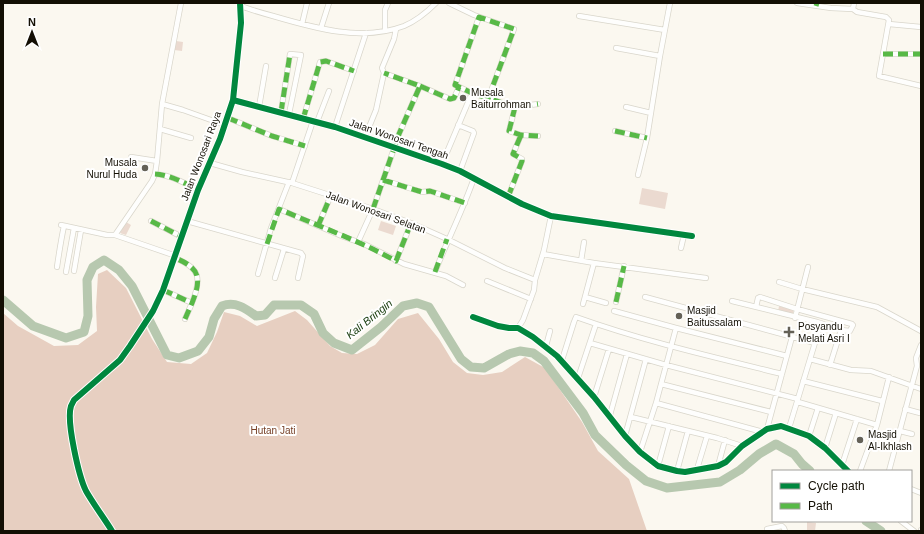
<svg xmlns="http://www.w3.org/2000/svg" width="924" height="534" viewBox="0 0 924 534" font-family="Arial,sans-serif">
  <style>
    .green { fill: #ebdad0 }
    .forest { fill: #e7cfc1 }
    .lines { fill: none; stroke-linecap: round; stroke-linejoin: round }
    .river { stroke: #b7c8af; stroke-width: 9 }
    .minor-casing { stroke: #d9d6cb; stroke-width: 6 }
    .minor { stroke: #fefefd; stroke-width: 4.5 }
    .quiet { stroke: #58b947; stroke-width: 5; stroke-dasharray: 10 5; stroke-linecap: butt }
    .cycleway-casing { stroke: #fff; stroke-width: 8 }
    .cycleway { stroke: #00873e; stroke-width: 6 }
    .poi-dot { fill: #646157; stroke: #fff; stroke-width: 1.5 }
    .labels { text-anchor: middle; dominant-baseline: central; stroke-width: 4; stroke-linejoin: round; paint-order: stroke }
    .poi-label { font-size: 10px; fill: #130f04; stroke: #fff; text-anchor: start }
    .street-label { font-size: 10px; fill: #130f04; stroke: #fff }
    .park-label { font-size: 10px; fill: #753f25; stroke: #fff }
    .water-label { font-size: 11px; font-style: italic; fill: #1d4113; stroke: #fff }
  </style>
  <rect width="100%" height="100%" fill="#fbf8f0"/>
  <!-- green -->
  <path class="green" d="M176,41L183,42L182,51L174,50Z
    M642,188L668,193L665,209L639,204Z
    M381,221L396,226L393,235L378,230Z
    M126,222L131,225L126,235L120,233Z
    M779,306L794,310L792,316L778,312Z
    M807,522L816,523L815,531H807Z"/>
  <!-- forest -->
  <path class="forest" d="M107,270L126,288L152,339L167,362L191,364L207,353L217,332L224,312L240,316L257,326L295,311L307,320L330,346L342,353L357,354L375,345L398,319L418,313L439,339L453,362L467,373L483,375L502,372L525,357L545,368L582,422L598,451L629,479L647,531H3V313L18,326L54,346L78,345L97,331L96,307L98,274Z"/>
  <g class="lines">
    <!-- river -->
    <path class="river" d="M3,300L33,326L66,338L84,332L88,316L87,280L93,267L104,260L119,270L132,286L167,355L179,358L198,351L209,337L214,319L222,306C235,301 245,308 256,316L265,315L274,305H301L314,314L323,333L334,343L352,350L381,327L403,306L417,303L429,307L461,359L471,367L484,368L509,354L520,351L533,353L544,361L583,413L595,435L626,465L646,481L667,488L720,482L740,470L759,454L776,444L794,454L802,464L810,471
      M866,521L881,531"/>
    <!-- minor casing -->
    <g class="minor-casing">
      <path id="minor" d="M449,3L474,15L514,29L488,99
        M797,3L831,8L853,9L854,3
        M241,6C251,10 262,13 273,16C314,28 362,42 404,26C416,21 427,12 436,3
        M853,9L857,12L886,17L889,20L879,76L921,86
        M579,16L665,30
        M479,17L455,85L472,93L515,107L538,104
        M302,24L307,3
        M889,24L921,27
        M321,28L329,3
        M385,31V10L388,3
        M616,48L660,56
        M883,54H921
        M420,86L450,99L454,98L459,87
        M233,100L335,127L442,164L460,171L522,204L551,216L692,236
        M162,104L183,110L225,125
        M259,107L266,66
        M515,107L509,131L521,135L538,136
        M626,107L651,113
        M281,112L290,54L301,55L289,114
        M228,118L272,136L305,146
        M303,119L320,62L326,61L354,71
        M317,122L329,91
        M458,125L473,131L474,133L460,171
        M335,127L366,33
        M160,129L191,138
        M615,131L647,138
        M365,137L376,110L384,73L382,68L394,39L396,29
        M131,157L157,161
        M210,163L242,172L292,183L373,209L411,223L447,239L505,268L535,280
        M442,164L472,93
        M155,174C170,175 185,183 198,190
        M638,175L647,138L660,56L670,3
        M383,180L422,192L430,191L465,203
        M292,183L313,121
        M508,197L522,161V159L513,154L521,135
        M279,209L344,237L364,244L404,264L446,276L463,285
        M151,221L182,237
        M187,221L301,253L303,256L298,278
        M61,225L107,235H115L152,181L155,174L157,161L162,104L181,3
        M318,226L331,195
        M115,235L176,256
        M358,242L373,209L399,134L420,86L384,73
        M681,248L684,235
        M543,254L594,263L706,278
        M396,261L411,223
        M581,261L584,242
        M57,267C59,253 61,240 64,226
        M74,271L81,230
        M66,272L74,228
        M435,272C447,241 463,210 474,178
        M258,274L271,228L289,182
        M275,278L284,249
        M487,281L531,299
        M779,282L802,289L877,307L921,331
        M163,290L192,303C202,278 200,268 175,258
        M585,297L606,303
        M645,297L815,343
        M732,301L817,322L841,330
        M616,302L624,266
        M583,304L594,263
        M756,307L758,298L760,297L797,309L852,324L853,325L850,331L841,330L830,365
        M614,311L676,328L787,356
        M473,317L498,326L509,328H518L533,337L557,356L594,397L625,436L640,452L658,466L677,471L685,472L718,466L726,462L742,446L767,429L781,426L809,436L825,448L848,471
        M795,318L808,267
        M185,319L192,303
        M518,328L523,320L534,290L535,280L544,250L551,216
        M590,343L666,365L798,399
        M546,346L550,331
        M810,359L851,370L871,371L921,389
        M562,360L574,322L576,317C643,341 713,357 782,374
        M578,378L596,324
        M803,381L882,401
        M661,384L771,412
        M594,397L609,349
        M798,402L877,425
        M656,403L763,432
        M905,409L920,413
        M610,415L627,354
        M631,417L717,438L742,446
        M789,428L821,323
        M767,429L792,337
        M900,431L912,434
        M625,436L646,359
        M809,436L818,408
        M825,448L836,413
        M640,452L656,403L676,328
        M842,465L857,419
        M658,466L669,426
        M718,466L725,440
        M697,469L707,436
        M677,471L688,431
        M860,471L877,425L889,377
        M889,471L917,366L916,358L921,345
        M911,489L921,493
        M901,521L914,531
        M767,529L782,526L784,528L785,531
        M112,531C104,518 94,505 86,491C79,477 66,421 71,406C72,404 73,402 74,400L120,360L130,346L153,311L163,290L198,190L220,139L233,100L241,23L240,3
        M921,531V530"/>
    </g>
    <!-- minor -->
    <use href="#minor" class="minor"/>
    <!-- quiet -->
    <path class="quiet" d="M816,6L817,3
      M883,54H921
      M420,86L450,99L454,98L459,87
      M488,99L514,29L479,17L455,85L472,93L515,107L538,104
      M515,107L509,131L521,135L538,136
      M281,112L290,54
      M228,118L272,136L305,146
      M303,119L320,62L326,61L354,71
      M615,131L647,138
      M155,174C170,175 185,183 198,190
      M383,180L422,192L430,191L465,203
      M508,197L522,161V159L513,154L521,135
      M373,209L399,134L420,86L384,73
      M151,221L182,237
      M318,226L331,195
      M267,244L279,209C318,226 358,240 396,261L411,223
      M435,272L447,239
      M163,290L192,303C202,278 200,268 175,258
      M616,302L624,266
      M185,319L192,303"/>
    <!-- cycleway casing -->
    <g class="cycleway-casing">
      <path id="cycleway" d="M233,100L335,127L442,164L460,171L522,204L551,216L692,236
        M473,317L498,326L509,328H518L533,337L557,356L594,397L625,436L640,452L658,466L677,471L685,472L718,466L726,462L742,446L767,429L781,426L809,436L825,448L848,471
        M112,531C104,518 94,505 86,491C79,477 66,421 71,406C72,404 73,402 74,400L120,360L130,346L153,311L163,290L198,190L220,139L233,100L241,23L240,3"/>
    </g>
    <!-- cycleway -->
    <use href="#cycleway" class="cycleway"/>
  </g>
  <!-- markers -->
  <g class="poi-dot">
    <circle cx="463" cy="98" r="4"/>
    <circle cx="145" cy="168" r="4"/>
    <circle cx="679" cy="316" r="4"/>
    <path d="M787 326h4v4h4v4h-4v4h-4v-4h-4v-4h4z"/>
    <circle cx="860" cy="440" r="4"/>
  </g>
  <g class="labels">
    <!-- poi labels -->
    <g class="poi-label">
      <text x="471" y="92">Musala<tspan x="471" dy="12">Baiturrohman</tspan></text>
      <text x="137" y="162" text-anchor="end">Musala<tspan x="137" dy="12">Nurul Huda</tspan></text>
      <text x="687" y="310">Masjid<tspan x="687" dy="12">Baitussalam</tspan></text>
      <text x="798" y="326">Posyandu<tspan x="798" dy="12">Melati Asri I</tspan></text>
      <text x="868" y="434">Masjid<tspan x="868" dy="12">Al-Ikhlash</tspan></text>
    </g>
    <!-- street labels -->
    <g class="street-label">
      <text transform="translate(399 139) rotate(19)">Jalan Wonosari Tengah</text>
      <text transform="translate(201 156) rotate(-69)">Jalan Wonosari Raya</text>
      <text transform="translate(376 212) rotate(20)">Jalan Wonosari Selatan</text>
    </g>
    <!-- park labels -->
    <g class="park-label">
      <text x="273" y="430">Hutan Jati</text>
    </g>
    <!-- water labels -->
    <g class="water-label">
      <text transform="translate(369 319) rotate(-39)">Kali Bringin</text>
    </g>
  </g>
  <!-- border -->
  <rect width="924" height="534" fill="none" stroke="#130f04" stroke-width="8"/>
  <!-- legend -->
  <rect x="772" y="470" width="140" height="52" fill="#ffffff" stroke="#a19f9b"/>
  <rect x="780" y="483" width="20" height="6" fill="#00873e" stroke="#a19f9b"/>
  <text x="808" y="490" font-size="12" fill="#130f04">Cycle path</text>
  <rect x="780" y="503" width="20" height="6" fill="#58b947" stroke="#a19f9b"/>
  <text x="808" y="510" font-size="12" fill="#130f04">Path</text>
  <!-- north arrow -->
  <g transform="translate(32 32)" stroke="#ffffff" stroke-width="3" paint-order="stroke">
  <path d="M0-3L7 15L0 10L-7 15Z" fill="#130f04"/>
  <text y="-6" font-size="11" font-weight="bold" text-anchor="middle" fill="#130f04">N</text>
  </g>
</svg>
